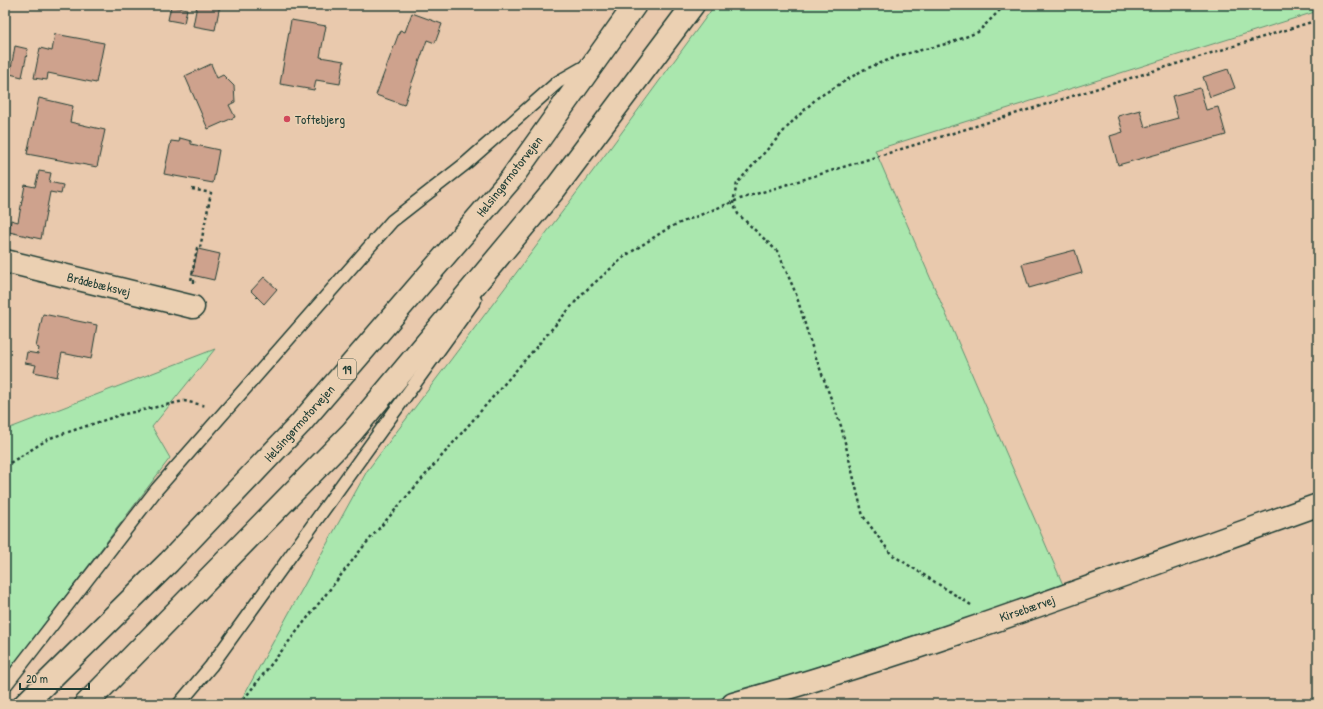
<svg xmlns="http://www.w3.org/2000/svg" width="1323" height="709" viewBox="0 0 1323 709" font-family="'Patrick Hand',sans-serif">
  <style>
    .green { fill: #aae7ae; stroke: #649271 }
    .building { fill: #cea28d; stroke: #1f3d34 }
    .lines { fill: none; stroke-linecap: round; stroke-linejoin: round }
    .lane-casing { stroke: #1f3d34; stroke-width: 15 }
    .street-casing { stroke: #1f3d34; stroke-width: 25 }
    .highway-casing { stroke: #1f3d34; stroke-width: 25 }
    .path { stroke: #1f3d34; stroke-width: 2.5; stroke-dasharray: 3 3; stroke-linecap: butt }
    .lane { stroke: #ebd0b2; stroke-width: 12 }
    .street { stroke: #ebd0b2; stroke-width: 22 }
    .highway { stroke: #ebd0b2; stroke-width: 22 }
    .poi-dot { fill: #d1495b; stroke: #ebd0b2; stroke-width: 1.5 }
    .labels { text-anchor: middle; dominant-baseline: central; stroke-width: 3.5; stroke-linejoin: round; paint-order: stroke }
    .shield { fill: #ebd0b2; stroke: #5c695a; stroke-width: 1 }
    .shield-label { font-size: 12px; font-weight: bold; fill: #1f3d34 }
    .poi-label { font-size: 13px; fill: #1f3d34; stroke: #ebd0b2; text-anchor: start }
    .street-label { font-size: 13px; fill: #1f3d34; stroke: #ebd0b2 }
  </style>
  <rect width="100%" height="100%" fill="#e9c9ad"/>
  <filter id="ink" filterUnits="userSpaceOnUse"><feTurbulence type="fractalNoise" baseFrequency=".025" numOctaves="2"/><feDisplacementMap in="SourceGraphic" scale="8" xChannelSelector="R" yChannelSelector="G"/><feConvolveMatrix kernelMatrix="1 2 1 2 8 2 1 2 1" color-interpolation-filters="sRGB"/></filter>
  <g filter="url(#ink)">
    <!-- green -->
    <path class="green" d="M715,5H1318V11L875,150L1064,587L718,699L719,704H239L367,471L611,147Z
      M215,349L152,427L170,458L5,676V430Z"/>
    <!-- building -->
    <path class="building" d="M197,5H220L215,30L193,26Z
      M171,6L187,9L184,23L168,20Z
      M412,13L442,24L435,43L427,40L404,105L376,95L400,30L405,32Z
      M291,20L326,26L320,57L344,61L340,84L316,80L314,90L280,84Z
      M55,34L104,43L96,83L48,73L47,80L34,78L40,48L52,51Z
      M15,46L28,49L22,77L10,74Z
      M211,64L217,78L223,75L234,86L235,102L229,105L235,117L208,129L185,76Z
      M1228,69L1235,88L1210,97L1203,77Z
      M1200,88L1206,110L1218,107L1226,135L1118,165L1110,136L1123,132L1118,116L1140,110L1145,127L1178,118L1172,96Z
      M39,98L73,106L70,122L105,130L97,167L27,154Z
      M180,138L191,141V144L219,150L213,183L164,174L171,141L179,142Z
      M39,171L51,173L49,182L63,185L61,194L50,192L41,239L9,232L11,220L18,222L25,185L35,187Z
      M198,249L220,254L214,280L192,275Z
      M1075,250L1082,273L1029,288L1022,264Z
      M264,277L277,289L264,304L251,291Z
      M43,314L97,325L91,359L62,353L57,377L34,372L36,365L25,363L27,352L38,354L39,348L36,347Z"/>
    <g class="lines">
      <!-- lane casing -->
      <g class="lane-casing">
        <path id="lane" d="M5,686L157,489L392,221L465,164L558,82L586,66
          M179,704L211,666L475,300"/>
      </g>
      <!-- street casing -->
      <g class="street-casing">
        <path id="street" d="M5,261L193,307
          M733,704C931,648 1124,574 1318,505"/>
      </g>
      <!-- highway casing -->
      <g class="highway-casing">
        <path id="highway" d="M25,704L169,562L300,424L511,179L635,5
          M86,704L352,432L555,189L693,5"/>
      </g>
      <!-- path -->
      <path class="path" d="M192,189L211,193L200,248H197L191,281H194V283
        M5,466L50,438L120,415L184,401L207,406
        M971,605L891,554L863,516L841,426L811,344L796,294L778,252L738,214L733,203L737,183L792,122L817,98L863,70L901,55L950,43L978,32L1005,5
        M240,704L363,547L583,293L625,256L670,227L740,199L1318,20"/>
      <!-- lane -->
      <use href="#lane" class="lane"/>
      <!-- street -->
      <use href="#street" class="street"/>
      <!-- highway -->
      <use href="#highway" class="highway"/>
    </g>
  </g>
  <!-- markers -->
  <circle class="poi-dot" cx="287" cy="119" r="4"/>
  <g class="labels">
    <!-- shield labels -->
    <rect class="shield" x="338" y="359" width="18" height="20" rx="3"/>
    <g class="shield-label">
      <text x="347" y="369">19</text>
    </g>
    <!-- poi labels -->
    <g class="poi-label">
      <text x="295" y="119">Toftebjerg</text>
    </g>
    <!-- street labels -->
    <g class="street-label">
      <text transform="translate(509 176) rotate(-52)">Helsingørmotorvejen</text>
      <text transform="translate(99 284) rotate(14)">Brådebæksvej</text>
      <text transform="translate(299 423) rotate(-48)">Helsingørmotorvejen</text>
      <text transform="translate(1027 608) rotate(-19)">Kirsebærvej</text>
    </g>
  </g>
  <!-- margin -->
  <rect width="1323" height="709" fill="none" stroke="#ebd0b2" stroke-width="20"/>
  <rect x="10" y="10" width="1303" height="689" fill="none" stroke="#1f3d34" stroke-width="1.5" filter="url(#ink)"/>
  <!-- scale -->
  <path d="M20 683v6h69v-6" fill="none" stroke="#1f3d34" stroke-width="2"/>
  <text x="26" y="683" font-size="12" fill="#1f3d34" stroke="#ebd0b2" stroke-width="3" paint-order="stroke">20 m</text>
</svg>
